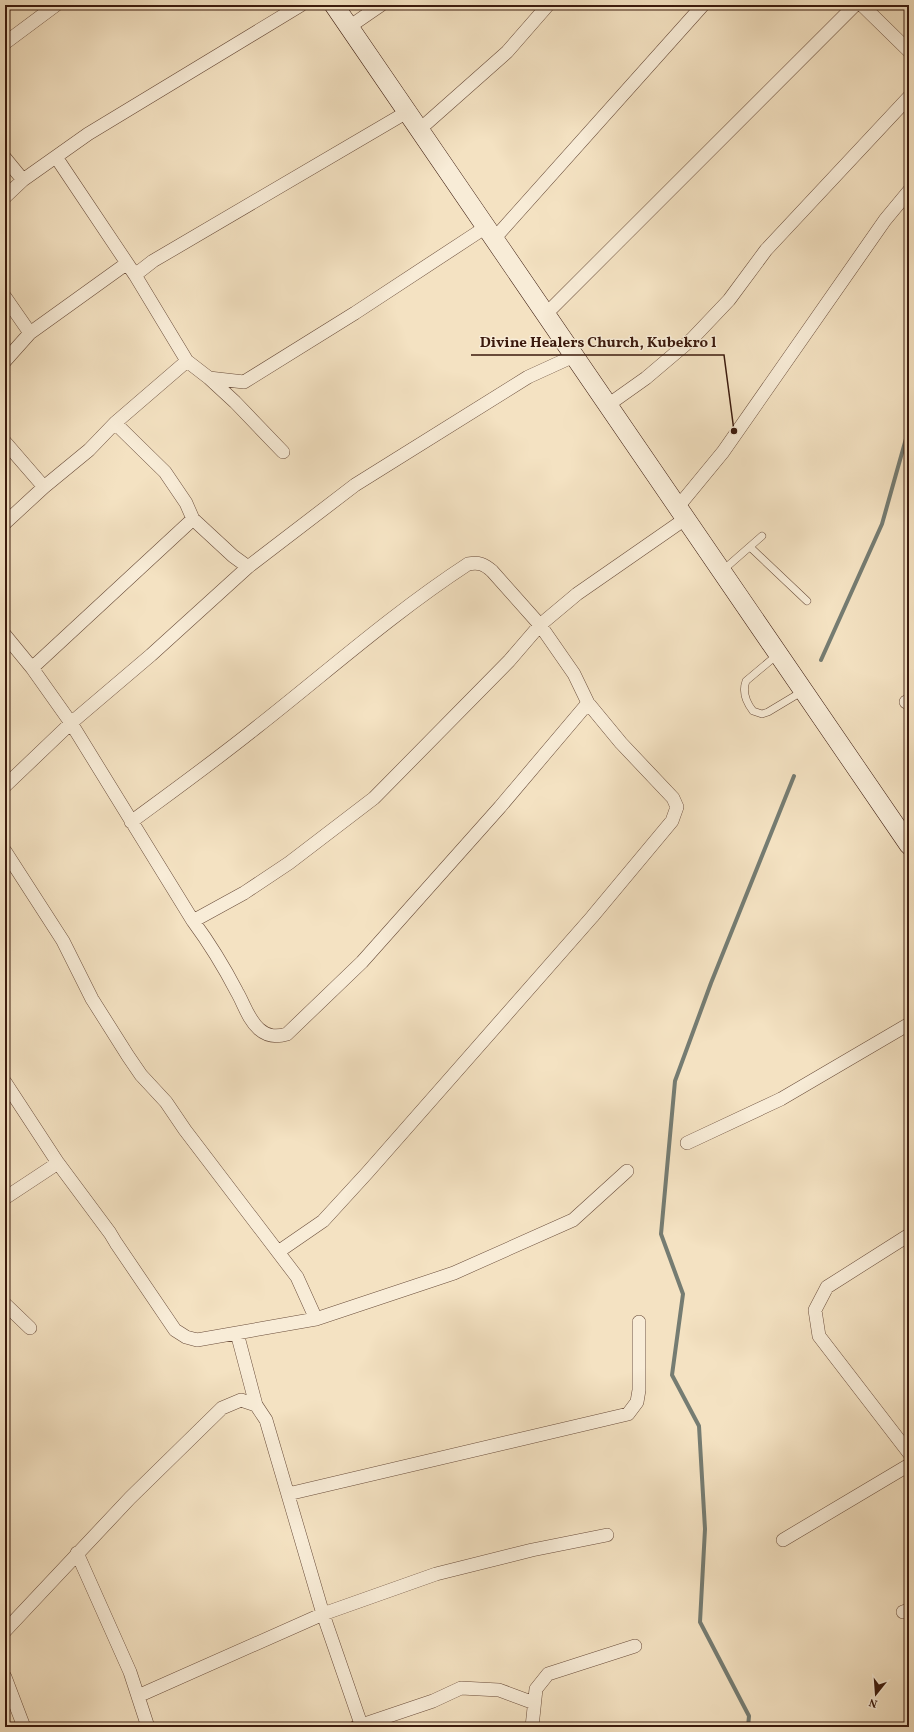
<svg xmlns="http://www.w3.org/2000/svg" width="914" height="1732" viewBox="0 0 914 1732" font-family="Vollkorn,serif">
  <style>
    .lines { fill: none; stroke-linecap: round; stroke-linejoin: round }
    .stream { stroke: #757c72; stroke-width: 4 }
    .service-casing { stroke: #694c3a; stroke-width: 8 }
    .minor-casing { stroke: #694c3a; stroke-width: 14 }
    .secondary-casing { stroke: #3b1a0d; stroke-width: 20 }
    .service { stroke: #f8ecd7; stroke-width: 7 }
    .minor { stroke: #f8ecd7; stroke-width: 13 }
    .secondary { stroke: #f8ecd7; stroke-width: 19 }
    .leader { fill: none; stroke: #3b1a0d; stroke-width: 1.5 }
    .callout-dot { fill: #3b1a0d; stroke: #f8ecd7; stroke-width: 1.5 }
    .callout-label { font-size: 15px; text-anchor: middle; font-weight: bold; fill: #3b1a0d; stroke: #f8ecd7; stroke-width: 3; stroke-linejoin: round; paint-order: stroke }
  </style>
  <rect width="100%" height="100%" fill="#f4e2c2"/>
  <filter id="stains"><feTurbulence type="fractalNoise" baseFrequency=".005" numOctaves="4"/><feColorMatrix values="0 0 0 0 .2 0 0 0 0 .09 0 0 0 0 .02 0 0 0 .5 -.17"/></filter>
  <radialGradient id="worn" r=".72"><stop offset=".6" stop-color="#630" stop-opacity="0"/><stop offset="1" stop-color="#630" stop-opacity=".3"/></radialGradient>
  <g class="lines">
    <!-- stream -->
    <path class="stream" d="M821,660L882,524L909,428
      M748,1727L749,1716L700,1622L705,1529L699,1426L672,1375L683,1294L661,1234L675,1081L711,983L794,776"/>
    <!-- service casing -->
    <g class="service-casing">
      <path id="service" d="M750,547L807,601
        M722,571L762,536
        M777,655L746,681C742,692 746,702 753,711L762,714L768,712L803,691"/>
    </g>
    <!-- minor casing -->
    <g class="minor-casing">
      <path id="minor" d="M862,5L909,51
        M349,27L381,5
        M5,43L56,5
        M419,130L507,52L548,5
        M56,157L135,275L187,361L209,378L235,402L283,452
        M5,158L23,180
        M5,197L23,180L88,134L301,5
        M494,239L703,5
        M135,275L153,261L407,112
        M5,297L30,333
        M546,314L855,5
        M5,361L30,333L126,264
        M209,378L244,382L355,313L486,227
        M608,405L646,378L692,339L729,300L766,250L909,97
        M115,423L165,472L186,503L193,519L233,556L248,567
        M5,442L44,487
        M677,508L723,452L885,220L909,191
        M5,523L44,487L89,450L115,423L187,361
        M5,635L32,668L71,723L193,921C210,944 224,967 237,992C244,1004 248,1019 259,1029C268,1037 277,1037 287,1034L362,962L500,807L588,703
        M32,668L193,519
        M906,702L909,701
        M5,786L71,723L151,655L248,567L355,485L528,377L574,356
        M131,822C173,791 216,760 257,727C327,672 393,613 468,564C479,562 484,564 492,571L540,625L574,674L588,703L621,743L673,798L677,807L672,821L592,917L367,1173L323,1221L278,1252
        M5,851L63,941L92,999L128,1056L141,1075L166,1102L185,1130L297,1277L316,1319
        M193,921L244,893L289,863L374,798L509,661L540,625L577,594L685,519
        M5,1082L58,1163L110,1233L116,1243L175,1330L186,1337L197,1340L316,1319L454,1273L573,1220L627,1171
        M687,1143L781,1099L909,1024
        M5,1198L58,1163
        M909,1235L827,1287L815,1310L819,1336L909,1453
        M5,1304L30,1328
        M237,1333L256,1405
        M288,1494L628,1414L637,1402L639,1390V1322
        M783,1540L909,1465
        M77,1553L130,1672L148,1727
        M903,1612L909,1610
        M5,1631L130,1498L222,1408L241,1400L256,1405L266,1420L323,1614L362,1727
        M5,1677L24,1727
        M138,1696L323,1614L436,1574L532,1550L607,1535
        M356,1727L433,1701L461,1688L499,1690L534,1703
        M532,1727L536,1689L548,1674L635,1646"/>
    </g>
    <!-- secondary casing -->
    <g class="secondary-casing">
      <path id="secondary" d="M334,5L909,845"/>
    </g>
    <!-- service -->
    <use href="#service" class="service"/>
    <!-- minor -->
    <use href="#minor" class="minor"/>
    <!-- secondary -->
    <use href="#secondary" class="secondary"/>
  </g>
  <!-- callouts -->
  <path class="leader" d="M734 431L724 355H471"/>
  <circle class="callout-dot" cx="734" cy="431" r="4"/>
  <g class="callout-label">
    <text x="598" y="347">Divine Healers Church, Kubekro l</text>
  </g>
  <!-- margin -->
  <rect width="914" height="1732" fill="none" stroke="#f4e2c2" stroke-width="20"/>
  <rect x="6" y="6" width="902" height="1720" fill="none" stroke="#3b1a0d" stroke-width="2"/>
  <rect x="10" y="10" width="894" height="1712" fill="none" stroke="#3b1a0d"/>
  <!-- north arrow -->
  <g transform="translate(876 1694) rotate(197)" stroke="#f8ecd7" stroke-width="3" paint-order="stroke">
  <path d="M0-3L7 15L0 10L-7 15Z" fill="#3b1a0d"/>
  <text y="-6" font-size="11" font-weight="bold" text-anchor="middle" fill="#3b1a0d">N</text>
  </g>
  <rect width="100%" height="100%" filter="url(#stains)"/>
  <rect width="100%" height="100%" fill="url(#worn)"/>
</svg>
